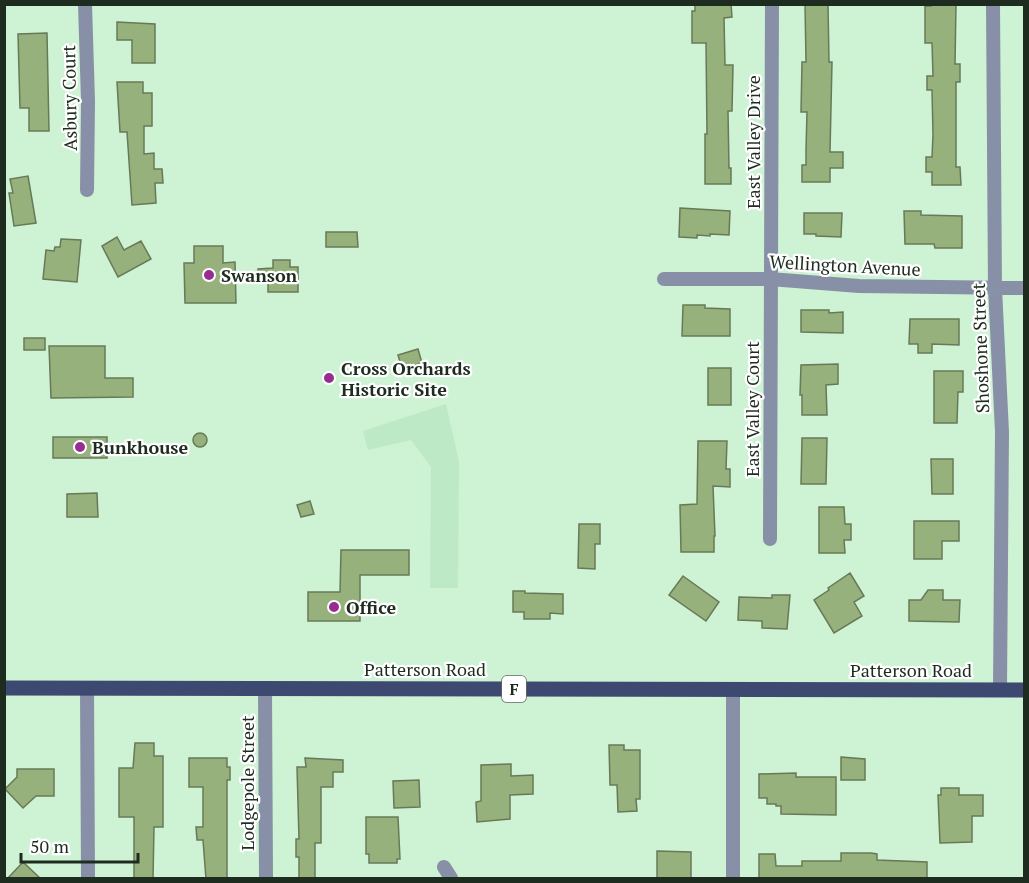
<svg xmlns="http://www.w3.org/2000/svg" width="1029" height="883" viewBox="0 0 1029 883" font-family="'PT Serif',serif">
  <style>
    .built { fill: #bee9c6 }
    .building { fill: #96b17c; stroke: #687957; stroke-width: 1.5 }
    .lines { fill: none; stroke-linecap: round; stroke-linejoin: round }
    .street { stroke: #8890a7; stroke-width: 14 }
    .primary { stroke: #3d4970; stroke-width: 15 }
    .poi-dot { fill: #962d90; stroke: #fff; stroke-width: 2 }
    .labels { text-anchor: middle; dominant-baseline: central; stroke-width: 4.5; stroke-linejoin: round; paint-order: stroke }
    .shield { fill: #fff; stroke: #626b63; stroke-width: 1.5 }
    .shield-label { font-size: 16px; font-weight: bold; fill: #1e2c20 }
    .street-label { font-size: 18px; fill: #1e2c20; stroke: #fff }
    .poi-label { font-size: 18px; font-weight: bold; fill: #1e2c20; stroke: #fff; text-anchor: start }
  </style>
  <rect width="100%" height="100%" fill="#cdf2d4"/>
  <!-- built -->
  <path class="built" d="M446,404L459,462L458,588H430L431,467L411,440L368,450L363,431Z"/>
  <!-- building -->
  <path class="building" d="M695,4H731L732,17L724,18L725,65H733L732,111H728L729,168H731V184H705V134H707L706,43H692V11H695Z
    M805,4H828L829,62H832L830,152H843V168H830V182H802V165H806V150L807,112H801L802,62H806Z
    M931,4H956L955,64H960V82H956V167H960L961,185H932V172H926V157H932L933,135L932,90H927V76H933L932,43H925V6H931Z
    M117,22L155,24V63H132V40H117Z
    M47,33L49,131H29V108H20L18,34Z
    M117,82H143V93H152V126H144V154L154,153V169H162L163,183H155L156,203L132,205L127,132H120Z
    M28,176L36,223L14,226L9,193H13L10,179Z
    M680,208L730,211L729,235L710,234V236L697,235V238L679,237Z
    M904,211H921V215L962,216V248H935L934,244H905Z
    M804,213H842L841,237L816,236V234H804Z
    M326,232H357L358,247H326Z
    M117,237L124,250L141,241L151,259L118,277L102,246Z
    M61,239L81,240L77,282L43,279L46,250L54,251L55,247H60Z
    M194,246H223V263L235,262L236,303H185L184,263H194Z
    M273,260H290V267H298V292H268V282H258V269L273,268Z
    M683,305H705V308L730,309V336H682Z
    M801,310H829V313L843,312V333L801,332Z
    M910,319H959V345L932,344V353H918V344H909Z
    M24,338H45V350H24Z
    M49,346H105V378H133V397L51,398Z
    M418,349L422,363L402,369L398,355Z
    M838,364V384L826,385L827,415H802V395H800L801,365Z
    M708,368H731V405H708Z
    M934,371H963V392H958L957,423H934Z
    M193 440a7 7 0 1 1 14 0a7 7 0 1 1-14 0Z
    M53,437H107V458H53Z
    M802,438H827L826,484H801Z
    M698,441H727L726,469H730V487L713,486L715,536H714V552H681L680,505L697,504Z
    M931,459H953V494H932Z
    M97,493L98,517H67V494Z
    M310,501L314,514L301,517L297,505Z
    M819,507H844L845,524H851V540H844L845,553H819Z
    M914,521H959V541H942V559H914Z
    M579,524H600V544H595V569L578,568Z
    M341,550H409V575H360V621H308V592H340Z
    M850,573L864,596L854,602L862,616L834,633L814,600L829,590L828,588Z
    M683,576L719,602L706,621L669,595Z
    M928,590H943V600H960L959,622L909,621V600H921Z
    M513,591H525V593L563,594V614L550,613V619H524V612H513Z
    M772,595H790L787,629L762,628V621L738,620L739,597L772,598Z
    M135,743H154V756H163V827H154L153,879H134V817H119V768H133Z
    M609,745H624V750H640V799H636L637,811L618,812L617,785H610Z
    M841,757L865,759V780H841Z
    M189,758H227V767H230V780H227V879H206L203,840H197L196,827H203V787H189Z
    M305,758L343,760V772H333V787H321V843H315V879H299V857H296V839H299L297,767H306Z
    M511,764V776L533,775V794L510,795V819L477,822L476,802L481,801V765Z
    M17,769H54V796H36L23,808L5,789L17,777Z
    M796,773V777H836V815L781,814V806H776V804H767V798H759V774Z
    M419,780L420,807L394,808L393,781Z
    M941,788H959V795H983V816H972V842L940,843L938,795H941Z
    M366,817H398L400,859H397V863H369V854H366Z
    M657,851L691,852V879H657Z
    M841,853H871L877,854V860L927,862V879H759V854H775L776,866H802V861H841Z
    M23,862L41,879H7Z"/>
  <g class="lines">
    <!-- street -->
    <path class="street" d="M85,4L88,101L87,190
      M993,4L995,288L1002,432L1000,690
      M664,279H770L859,286L1024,288
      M770,539L772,4
      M87,688L88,878
      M265,688L266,878
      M733,689V878
      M444,867L451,878"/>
    <!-- primary -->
    <path class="primary" d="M4,688L1024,690"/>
  </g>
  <!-- markers -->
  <g class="poi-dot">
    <circle cx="209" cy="275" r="6"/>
    <circle cx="329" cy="378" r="6"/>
    <circle cx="80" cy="447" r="6"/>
    <circle cx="334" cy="607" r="6"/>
  </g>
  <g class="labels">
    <!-- shield labels -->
    <rect class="shield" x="502" y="676" width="24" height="26" rx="4.5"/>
    <g class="shield-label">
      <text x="514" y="689">F</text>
    </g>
    <!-- street labels -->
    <g class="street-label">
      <text transform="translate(69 98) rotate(-91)">Asbury Court</text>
      <text transform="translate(753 142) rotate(-90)">East Valley Drive</text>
      <text transform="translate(845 265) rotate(3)">Wellington Avenue</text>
      <text transform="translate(980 348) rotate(-92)">Shoshone Street</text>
      <text transform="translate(752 409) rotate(-90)">East Valley Court</text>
      <text x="425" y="669">Patterson Road</text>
      <text x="911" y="670">Patterson Road</text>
      <text transform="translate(247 783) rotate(-90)">Lodgepole Street</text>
    </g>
    <!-- poi labels -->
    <g class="poi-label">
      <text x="221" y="275">Swanson</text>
      <text x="341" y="368">Cross Orchards<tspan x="341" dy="21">Historic Site</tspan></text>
      <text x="92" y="447">Bunkhouse</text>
      <text x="346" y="607">Office</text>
    </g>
  </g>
  <!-- border -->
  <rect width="1029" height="883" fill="none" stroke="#1e2c20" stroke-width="12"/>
  <!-- scale -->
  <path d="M21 853v9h117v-9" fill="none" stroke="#1e2c20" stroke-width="3"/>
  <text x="30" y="853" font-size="18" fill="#1e2c20" stroke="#ffffff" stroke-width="4.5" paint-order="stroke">50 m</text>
</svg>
